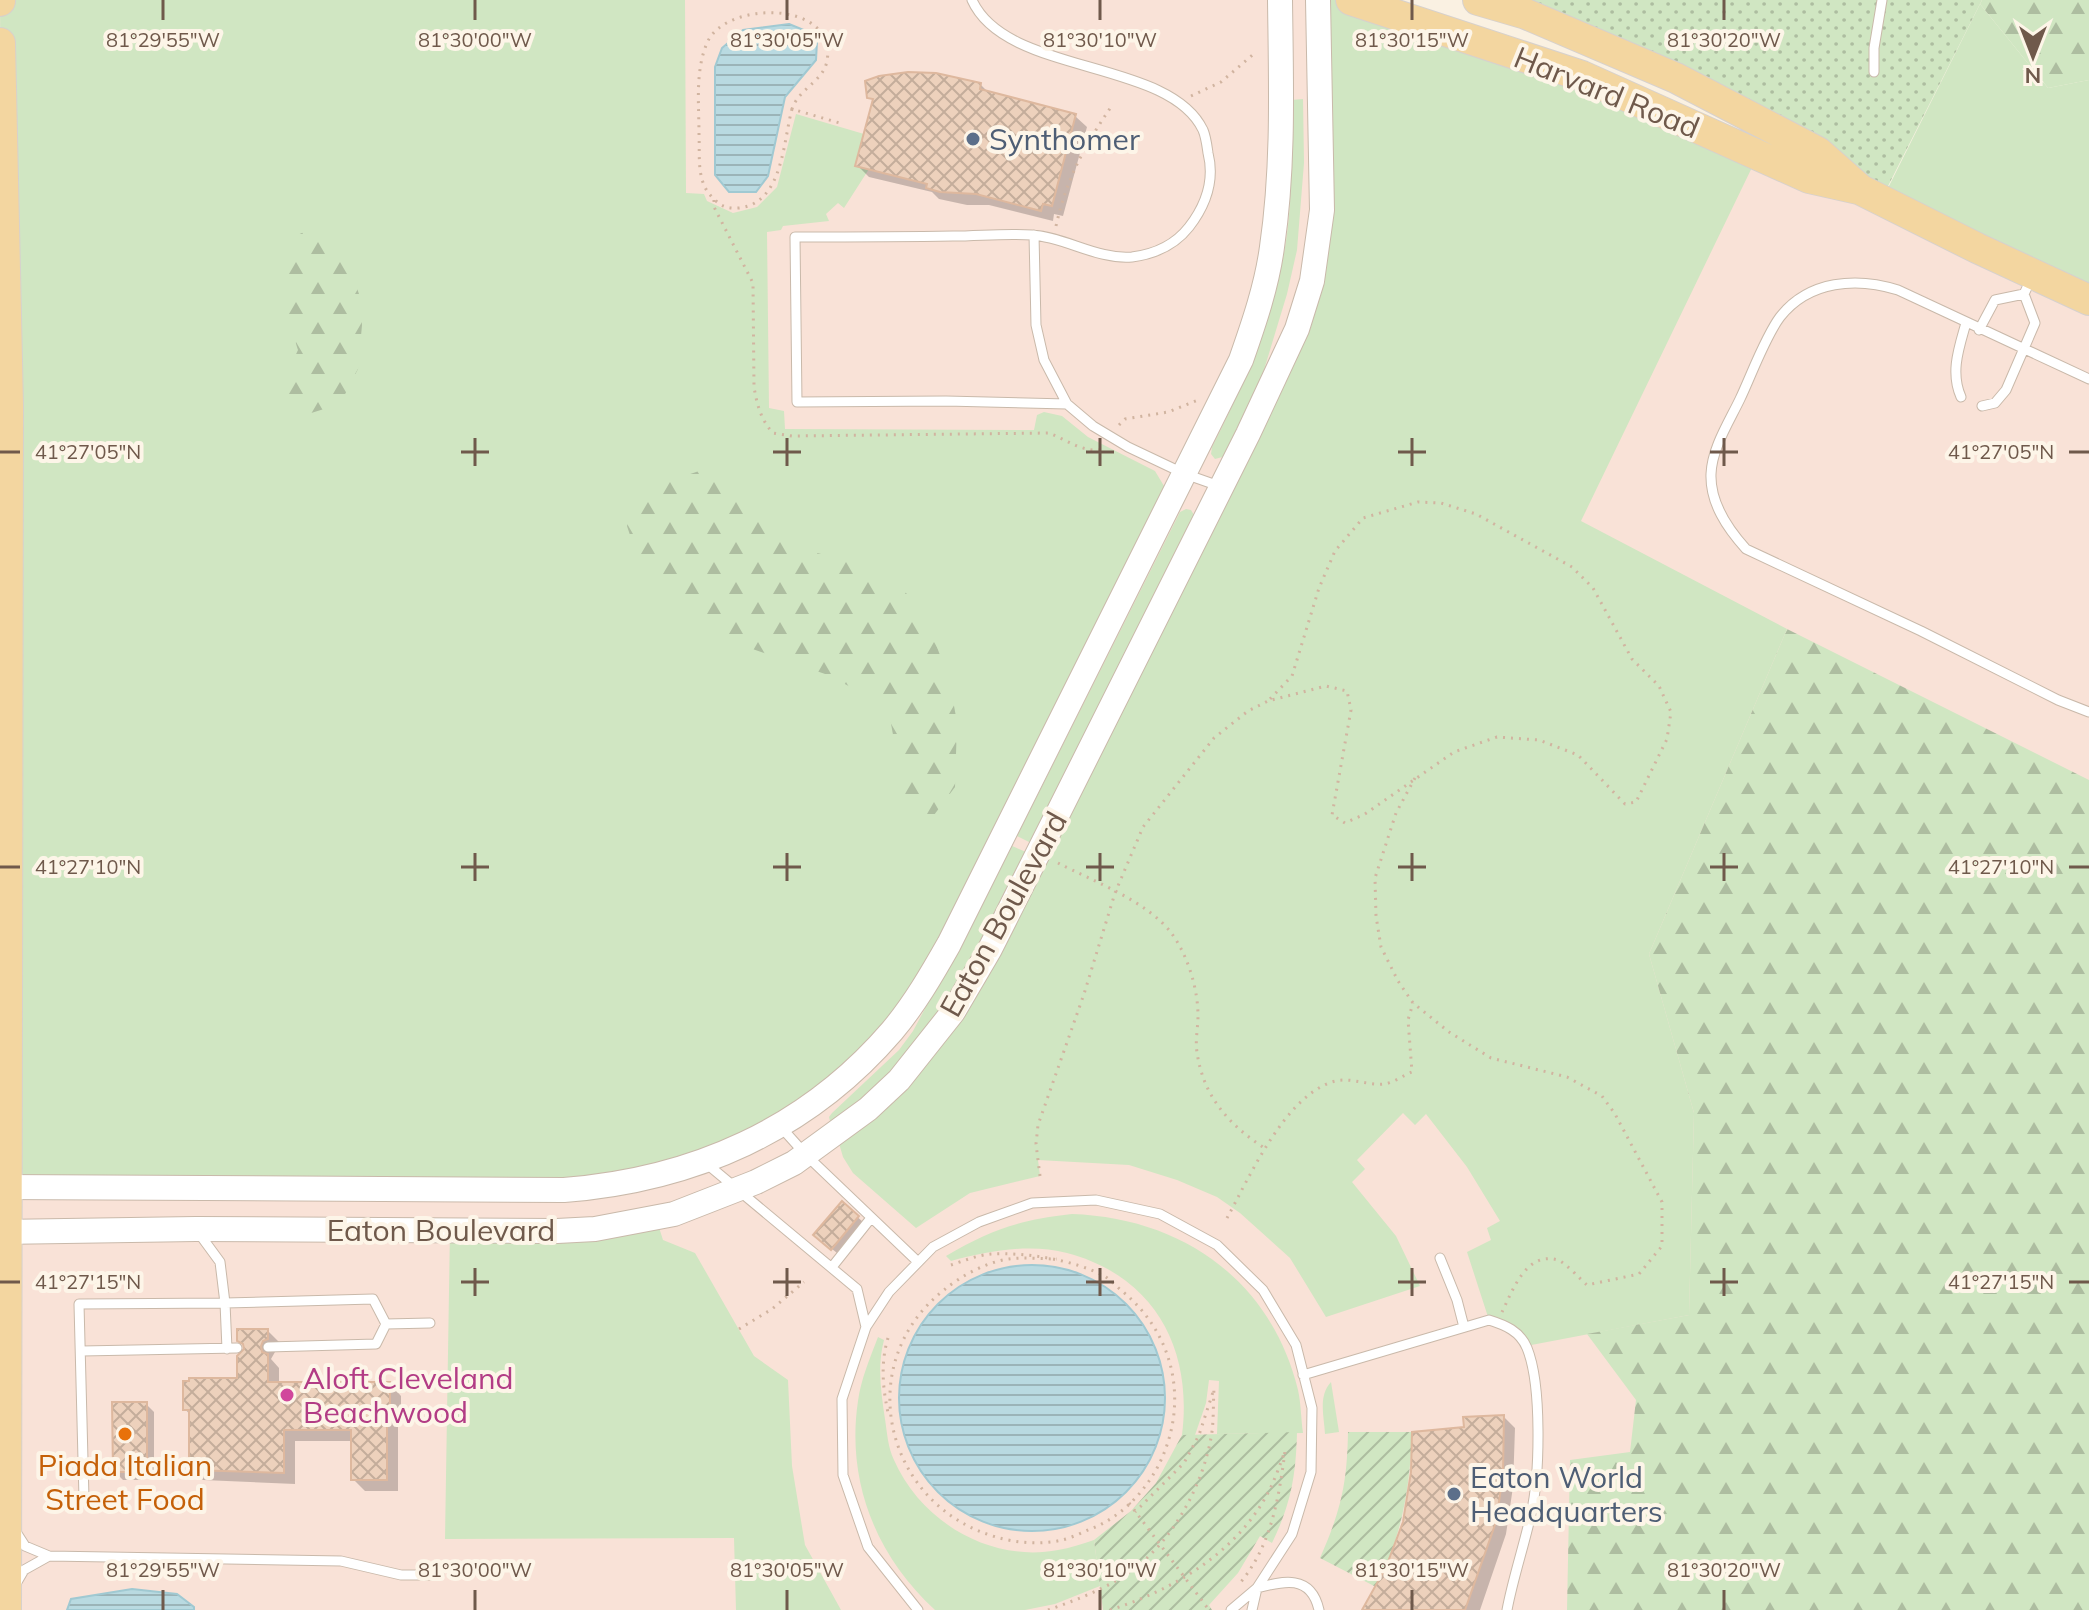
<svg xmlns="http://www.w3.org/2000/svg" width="2089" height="1610" viewBox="0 0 2089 1610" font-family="Mulish,sans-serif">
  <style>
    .commercial { fill: #f9e2d7 }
    .grass { fill: #d0e6c2 }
    .forest { fill: url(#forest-firs) }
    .park { fill: url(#park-dots) }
    .garden { fill: url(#garden-furrows) }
    .water { fill: url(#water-rules); stroke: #a0c9d2; stroke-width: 2 }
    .shadow { fill: #0003 }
    .building { fill: url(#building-cross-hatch); stroke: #deb89e; stroke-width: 2 }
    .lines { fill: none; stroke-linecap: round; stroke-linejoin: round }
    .service-casing { stroke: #c9b9aa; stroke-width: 11 }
    .tertiary-casing { stroke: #c9b9aa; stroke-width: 26 }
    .primary-casing { stroke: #d7d1cd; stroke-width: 32 }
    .path { stroke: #d1b4a0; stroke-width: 3; stroke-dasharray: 2 6; stroke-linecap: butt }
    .service { stroke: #fff; stroke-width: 9 }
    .tertiary { stroke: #fff; stroke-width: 24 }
    .primary { stroke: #f3d6a0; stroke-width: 30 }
    .ticks { fill: none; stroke: #6f594b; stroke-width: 3 }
    .service-dot { fill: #5c6f8a; stroke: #fdf5e8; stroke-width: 3 }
    .hotel-dot { fill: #d1479c; stroke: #fdf5e8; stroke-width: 3 }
    .food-dot { fill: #e8710a; stroke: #fdf5e8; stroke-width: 3 }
    .labels { text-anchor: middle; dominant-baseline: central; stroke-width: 8; stroke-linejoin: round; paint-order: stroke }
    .street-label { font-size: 30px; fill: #6f594b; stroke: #fdf5e8 }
    .service-label { font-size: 30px; fill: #4e5e75; stroke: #fdf5e8; text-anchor: start }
    .hotel-label { font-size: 30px; fill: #b23c85; stroke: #fdf5e8; text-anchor: start }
    .food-label { font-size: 30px; fill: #c56008; stroke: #fdf5e8 }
    .ticks-label { font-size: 20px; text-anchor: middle; fill: #6f594b; stroke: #fdf5e8; stroke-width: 8; stroke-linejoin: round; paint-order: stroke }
  </style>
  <defs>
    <pattern id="forest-firs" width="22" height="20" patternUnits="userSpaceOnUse" patternTransform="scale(2)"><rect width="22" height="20" fill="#d0e6c2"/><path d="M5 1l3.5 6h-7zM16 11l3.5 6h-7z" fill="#adbda0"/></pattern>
    <pattern id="park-dots" width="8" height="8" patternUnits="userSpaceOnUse" patternTransform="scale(2)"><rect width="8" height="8" fill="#d0e6c2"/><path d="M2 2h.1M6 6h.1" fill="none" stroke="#adbda0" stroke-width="1.8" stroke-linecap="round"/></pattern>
    <pattern id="garden-furrows" width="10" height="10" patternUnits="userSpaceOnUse" patternTransform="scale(2)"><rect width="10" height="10" fill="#d0e6c2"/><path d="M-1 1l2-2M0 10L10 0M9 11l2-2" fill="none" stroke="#adbda0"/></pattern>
    <pattern id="water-rules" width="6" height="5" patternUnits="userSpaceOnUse" patternTransform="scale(2)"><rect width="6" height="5" fill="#b9dae1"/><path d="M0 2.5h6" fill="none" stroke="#9bb4b8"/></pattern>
    <pattern id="building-cross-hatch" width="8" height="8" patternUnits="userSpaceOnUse" patternTransform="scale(2)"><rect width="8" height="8" fill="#edd1bc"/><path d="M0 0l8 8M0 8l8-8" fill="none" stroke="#c4ad9b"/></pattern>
  </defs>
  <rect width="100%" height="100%" fill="#faf1e2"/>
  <!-- commercial -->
  <path class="commercial" d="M0,0H1351L1582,76L2089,300V1610H0Z"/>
  <!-- grass -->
  <path class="grass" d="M0,0H685L686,193L704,194L707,201L733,213L757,207L777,187L796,114L864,134L856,166L869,169L844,208L838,203L826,214L829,221L783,226L781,230L767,232L769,408L784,411L785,429L1034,430L1037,415L1044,412L1062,416L1088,437L1155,471L1164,486L1161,500L925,985L780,1126L605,1187H7Z
    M1318,0H1351L1758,155L1581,521L1787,629L1649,954L1694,1113L1689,1315L1526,1346L1509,1326L1489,1320L1467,1252L1491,1240L1487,1228L1500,1221L1467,1167L1426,1114L1415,1125L1403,1113L1357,1160L1365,1169L1352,1182L1396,1236L1420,1286L1326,1317L1290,1258L1240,1213L1217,1197L1177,1180L1129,1165L1038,1160L1040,1176L970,1193L916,1228L853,1173L843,1157L836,1133L953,1012L1312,281Z
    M1980,4L2048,88L2089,80V300L1882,200Z
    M1303,99L1304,163L1297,250L1287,294L1260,383L1226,456L1215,459L1211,454L1212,447C1246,380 1277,309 1287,234C1293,190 1290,144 1291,100Z
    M1186,509L1191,510L1194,515L1031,843L1017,836L1180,512Z
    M1012,846L1026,852C988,930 949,1016 887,1079C872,1095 852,1108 834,1122L830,1121L829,1117L832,1113L899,1050L913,1031Z
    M1072,1214C1182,1218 1271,1280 1298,1390C1301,1403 1301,1419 1303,1433L1217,1434L1219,1381L1209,1380L1206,1403L1195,1435H1182C1193,1348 1154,1276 1067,1253C1030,1243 987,1251 951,1261L946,1256C992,1229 1020,1220 1072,1214Z
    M656,1218L663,1240L695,1253L754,1356L788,1380L792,1466L805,1545L841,1610H736L734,1538L445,1539L450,1229Z
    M878,1337L884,1340C877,1366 881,1392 885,1419C887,1432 888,1448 894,1460C921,1522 991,1563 1058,1550C1070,1548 1082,1544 1094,1540L1100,1586L1055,1604L1025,1610H935C876,1556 846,1481 858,1401C861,1379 870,1358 878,1337Z
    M1331,1382L1339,1432L1325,1434C1324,1416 1318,1396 1331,1382Z"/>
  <!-- forest -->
  <path class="forest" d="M1982,0H2089V80L2048,88L1980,4Z
    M312,228L320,231L348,263L359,294L362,325L358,369L340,404L308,414L276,404L281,386L298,350C290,322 267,259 295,237C300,233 307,231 312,228Z
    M699,471L735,482L773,528L817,553L871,566L904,590L929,626L949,679L957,722L955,787L925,827L903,790L888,707L828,675L744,646L651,575L635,550L627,526L644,474L667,482Z
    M1787,629L2089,780V1610H1567L1570,1460L1630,1452L1636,1400L1587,1334L1689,1315L1694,1113L1649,954Z"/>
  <!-- park -->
  <path class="park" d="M1478,0H1982L1881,200L1818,152Z"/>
  <!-- garden -->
  <path class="garden" d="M1297,1432C1296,1475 1291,1504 1272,1543L1260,1536L1238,1573L1209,1605L1212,1610H1103L1094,1540L1131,1511L1156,1483L1182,1435Z
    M1348,1432H1412C1410,1489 1402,1536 1376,1587L1320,1558C1341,1510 1347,1485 1348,1432Z"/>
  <!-- water -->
  <path class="water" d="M789,24L804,30L817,42L816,60L785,97L768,176L756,192H729L715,175V67L722,48L743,30Z
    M899 1398a133 133 0 1 1 266 0a133 133 0 1 1-266 0Z
    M132,1589L177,1594L194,1607V1610H67L71,1599Z"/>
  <!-- shadow -->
  <path class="shadow" d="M980,84L990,94L1075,116L1087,127L1063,216L1054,214L1053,221L989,205H967L939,199L932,192L869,177L858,166L875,102L869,97Z
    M843,1204L863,1222L837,1253L821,1240Z
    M268,1331L279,1342V1351L275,1352L271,1359L279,1368V1384H390L401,1396V1419H398V1491H365L353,1479V1441H295V1484L203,1480L191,1469V1416L185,1409L239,1380Z
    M146,1404L154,1412V1471H143V1480H123L115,1472Z
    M1504,1417L1515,1428L1513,1487L1506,1534L1480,1610H1364L1466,1429Z"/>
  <!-- building -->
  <path class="building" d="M908,72L936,73L981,83L980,89L1076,114L1052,206L1043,204L1041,211L976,194L940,192L926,188L927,184L855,166L873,99L867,98L865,81L879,76Z
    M842,1201L859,1216L831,1250L813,1235Z
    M237,1329H268V1339L263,1341L261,1346L262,1352L268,1354V1382H390V1409H387V1480H351V1430H284V1473L189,1470V1410H183V1381H189V1378H237V1356L244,1349L243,1344L237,1341Z
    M112,1402H147V1463H135V1472H113Z
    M1504,1415L1503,1475L1496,1522L1465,1610H1362L1386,1567L1403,1522L1411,1472L1412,1432L1464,1427L1463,1417Z"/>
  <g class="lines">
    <!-- service casing -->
    <g class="service-casing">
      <path id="service" d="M972,0C1006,76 1169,58 1203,130C1206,137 1207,146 1208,153C1215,181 1206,205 1189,227C1175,245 1155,254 1132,257C1098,260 1065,237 1032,235C1006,233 979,236 953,236C900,237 848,237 795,237L797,402L946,401L1067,404L1093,426L1128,447L1185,474L1219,486
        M1874,72V48L1882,0
        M1034,235L1036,325L1044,360L1067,404
        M1979,330L1995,300L2024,294
        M2089,379L1898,290C1857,277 1809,280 1780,317C1765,337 1751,376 1740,399C1729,422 1712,448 1711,474C1710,503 1727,528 1746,549L1921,631L2058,700L2089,712
        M1961,397C1950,372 1959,348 1966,323
        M1982,406L1995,403L2006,390L2035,323L2024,294L2032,277
        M780,1126L806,1155L917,1261
        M707,1164L857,1289L866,1327
        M1440,1258L1457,1300L1464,1327
        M832,1267L871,1218
        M268,1347L376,1344L386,1324
        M227,1349L225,1303L373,1299L386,1324L430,1323
        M82,1351L237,1348
        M1303,1375L1489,1320C1505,1325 1520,1331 1527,1348C1542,1385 1540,1475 1531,1514C1524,1546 1513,1578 1507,1610
        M84,1499L79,1304L225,1303L220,1262L198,1232
        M16,1532L25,1546L49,1556L24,1570L17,1582
        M49,1556L341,1561L401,1575H439
        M918,1610L868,1547L843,1475L842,1399L866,1327L889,1292L933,1247L979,1222L1032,1203L1096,1200L1160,1214L1217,1245L1263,1290L1296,1345L1312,1408L1311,1472L1292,1534L1257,1588L1231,1610
        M1252,1610L1257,1588C1283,1581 1311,1574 1319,1610"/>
    </g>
    <!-- tertiary casing -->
    <g class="tertiary-casing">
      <path id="tertiary" d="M0,1187L564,1190C693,1180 807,1130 892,1031C914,1005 932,974 949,944L1241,360C1254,323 1267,285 1272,247C1284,165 1281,82 1280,0
        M0,1232L196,1229L557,1231L595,1229L674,1214L756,1182L794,1163L868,1109L899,1080L953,1012L990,949L1248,434L1297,329L1312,281L1322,210L1318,0"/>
    </g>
    <!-- primary casing -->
    <g class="primary-casing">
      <path id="primary" d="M1351,0L1582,76L1809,178L1858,189
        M1478,0L1526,14L1676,78L1818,152L1861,190L1977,248L2089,300
        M0,1V0
        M0,43L8,406L6,1610"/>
    </g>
    <!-- path -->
    <path class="path" d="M1191,96L1221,82L1256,52
      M792,109C783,142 783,203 739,208C727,209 720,206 712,197C696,181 700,156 699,134C699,105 695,71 707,43C725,0 838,0 827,61C823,82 799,88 792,109L843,124
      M714,200V207L753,283L754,387C757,405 761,420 773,433L792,436L1049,433C1067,440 1085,454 1103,449
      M1056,226C1067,177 1085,145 1113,104
      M1119,425L1125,419L1168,412L1198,400
      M1415,778L1396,813L1375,878L1376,916L1381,947L1398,981L1413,1003L1449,1032L1491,1058L1567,1077L1602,1096L1615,1114L1662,1202V1246L1639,1274L1587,1285C1579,1278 1567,1264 1558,1260C1526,1251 1513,1290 1502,1312
      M1058,863C1093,881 1149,902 1172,934C1188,956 1198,989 1198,1016C1198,1028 1195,1041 1197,1052C1203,1097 1230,1126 1266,1149
      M1040,1176L1036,1144L1038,1125L1084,994L1115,893L1143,827L1214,738L1248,711L1268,701L1326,686L1347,691L1351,710L1332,815L1345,823L1365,814L1454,752L1497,737L1539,740L1578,755L1625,804L1636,802L1667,739L1671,712L1659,686L1632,659L1593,588L1572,567L1476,514L1441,503L1418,502L1363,518L1335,551L1319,588L1292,676L1268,701
      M1227,1218C1250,1176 1283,1101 1329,1083C1348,1075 1366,1086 1384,1084C1393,1083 1404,1075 1412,1072L1408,1020L1413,1003
      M951,1265C963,1261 978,1255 991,1254C1024,1252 1075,1260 1104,1276C1110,1279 1116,1286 1122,1291C1177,1336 1190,1408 1156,1470C1141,1496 1118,1519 1090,1529C1081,1533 1071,1538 1062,1540C1041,1545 1016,1543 996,1537C884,1505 851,1363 944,1290C961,1276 986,1262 1009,1259C1024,1257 1042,1259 1057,1259
      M739,1329L772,1309L804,1282
      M888,1338C880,1364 883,1391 889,1417
      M1129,1503L1209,1610
      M1048,1610C1076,1600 1106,1589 1131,1571C1172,1542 1202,1487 1211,1438C1214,1422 1213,1405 1214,1389L1199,1435L1184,1463L1135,1512
      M1110,1610C1173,1590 1237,1553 1269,1491C1275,1479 1280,1465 1285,1451C1279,1498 1271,1546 1240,1583"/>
    <!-- service -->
    <use href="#service" class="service"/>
    <!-- tertiary -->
    <use href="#tertiary" class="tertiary"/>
    <!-- primary -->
    <use href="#primary" class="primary"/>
  </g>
  <!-- ticks -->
  <path class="ticks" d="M163,0V20M475,0V20M787,0V20M1100,0V20M1412,0V20M1724,0V20M475,438V466M787,438V466M1100,438V466M1412,438V466M1724,438V466M0,452H20M461,452H489M773,452H801M1086,452H1114M1398,452H1426M1710,452H1738M2069,452H2089M475,853V881M787,853V881M1100,853V881M1412,853V881M1724,853V881M0,867H20M461,867H489M773,867H801M1086,867H1114M1398,867H1426M1710,867H1738M2069,867H2089M475,1268V1296M787,1268V1296M1100,1268V1296M1412,1268V1296M1724,1268V1296M0,1282H20M461,1282H489M773,1282H801M1086,1282H1114M1398,1282H1426M1710,1282H1738M2069,1282H2089M163,1590V1610M475,1590V1610M787,1590V1610M1100,1590V1610M1412,1590V1610M1724,1590V1610"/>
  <!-- markers -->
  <g class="service-dot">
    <circle cx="973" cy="139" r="8"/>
    <circle cx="1454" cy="1494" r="8"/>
  </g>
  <circle class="hotel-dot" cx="287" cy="1395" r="8"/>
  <circle class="food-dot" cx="125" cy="1434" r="8"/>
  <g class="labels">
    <!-- street labels -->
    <g class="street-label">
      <text transform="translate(1607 92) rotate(22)">Harvard Road</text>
      <text transform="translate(1003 914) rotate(-61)">Eaton Boulevard</text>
      <text x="441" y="1230">Eaton Boulevard</text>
    </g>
    <!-- service labels -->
    <g class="service-label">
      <text x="989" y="139">Synthomer</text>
      <text x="1470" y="1477">Eaton World<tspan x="1470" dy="34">Headquarters</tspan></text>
    </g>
    <!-- hotel labels -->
    <g class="hotel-label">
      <text x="303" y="1378">Aloft Cleveland<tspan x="303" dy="34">Beachwood</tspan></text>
    </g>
    <!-- food labels -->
    <g class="food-label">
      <text x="125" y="1465">Piada Italian<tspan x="125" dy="34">Street Food</tspan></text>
    </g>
  </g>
  <g class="ticks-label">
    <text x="163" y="47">81°29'55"W</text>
    <text x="475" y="47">81°30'00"W</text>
    <text x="787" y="47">81°30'05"W</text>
    <text x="1100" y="47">81°30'10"W</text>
    <text x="1412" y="47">81°30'15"W</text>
    <text x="1724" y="47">81°30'20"W</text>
    <text x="2001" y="459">41°27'05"N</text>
    <text x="88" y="459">41°27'05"N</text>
    <text x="2001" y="874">41°27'10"N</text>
    <text x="88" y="874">41°27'10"N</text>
    <text x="2001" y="1289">41°27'15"N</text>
    <text x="88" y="1289">41°27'15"N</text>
    <text x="163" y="1577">81°29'55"W</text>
    <text x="475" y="1577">81°30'00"W</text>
    <text x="787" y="1577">81°30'05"W</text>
    <text x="1100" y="1577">81°30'10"W</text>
    <text x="1412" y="1577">81°30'15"W</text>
    <text x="1724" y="1577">81°30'20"W</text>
  </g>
  <!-- north arrow -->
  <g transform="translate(2033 56) rotate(180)" stroke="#fdf5e8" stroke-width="6" paint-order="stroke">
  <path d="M0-6L14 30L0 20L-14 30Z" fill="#6f594b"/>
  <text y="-12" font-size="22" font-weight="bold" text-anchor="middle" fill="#6f594b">N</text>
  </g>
</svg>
